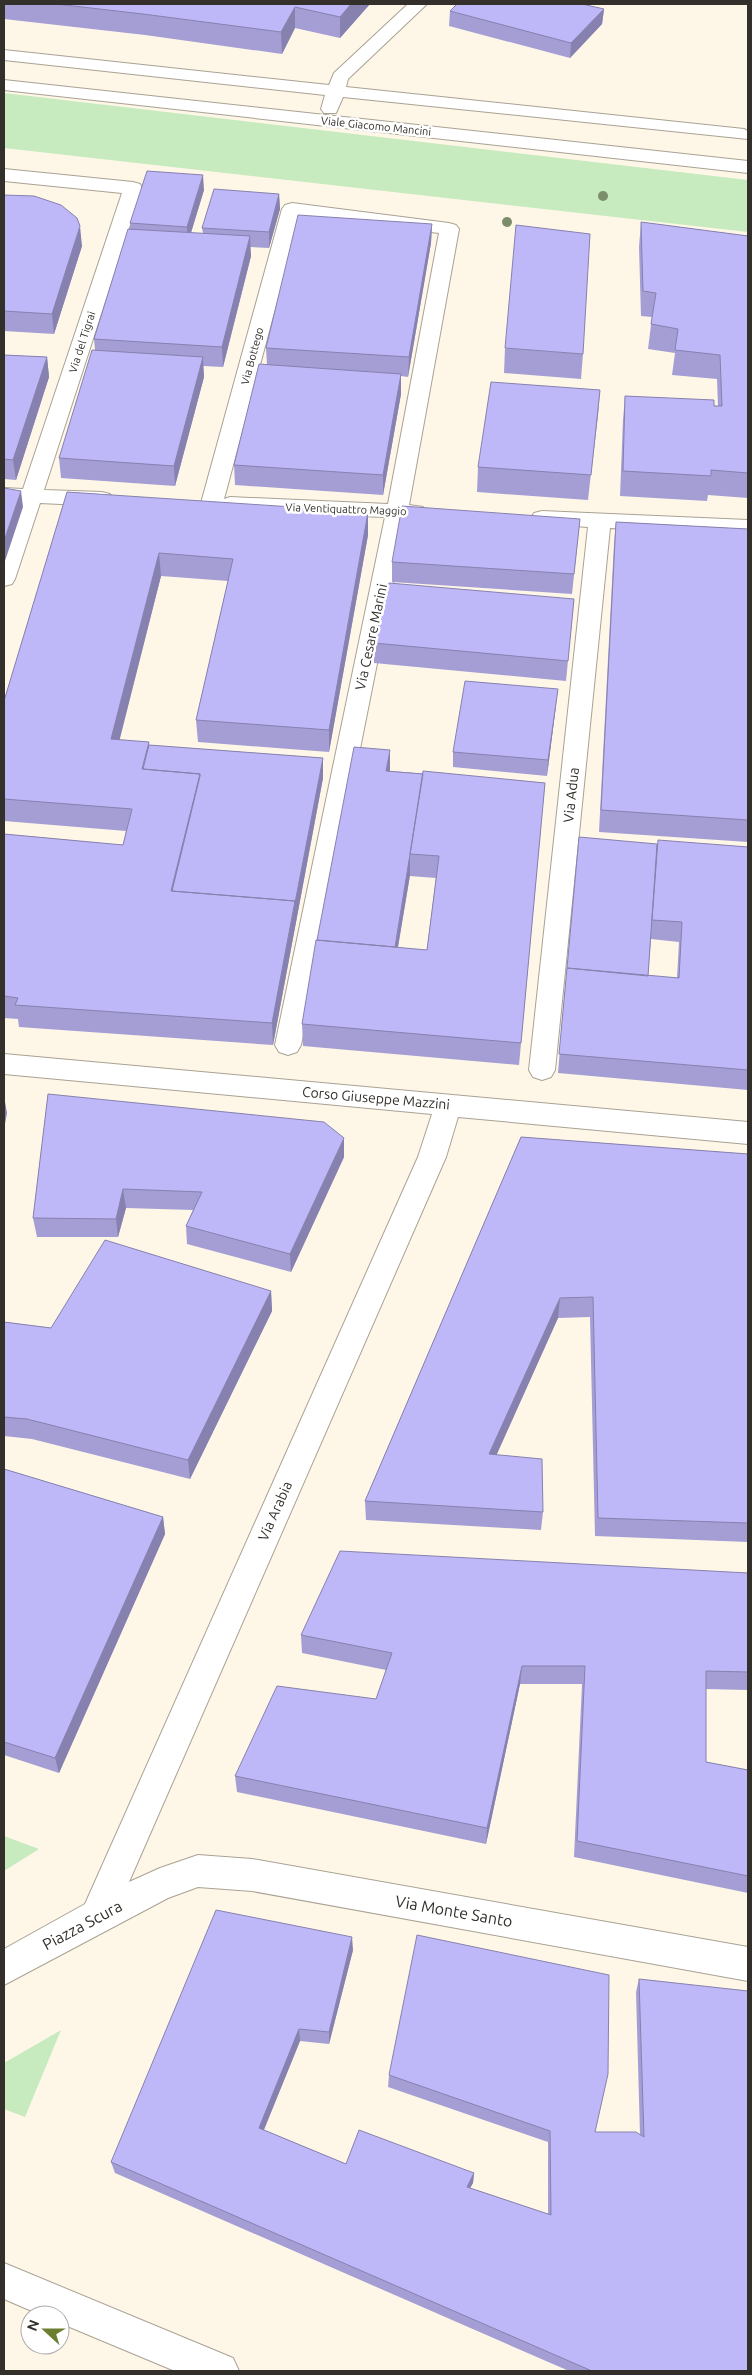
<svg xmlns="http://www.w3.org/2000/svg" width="752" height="2375" viewBox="0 0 752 2375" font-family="Ubuntu,sans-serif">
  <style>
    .green { fill: #c7ebbe }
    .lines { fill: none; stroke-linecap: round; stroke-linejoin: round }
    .minor-casing { stroke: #a9a294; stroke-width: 2 }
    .minor { fill: #fff; fill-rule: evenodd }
    .tree { fill: #7c8d6c }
    .wall { fill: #a49ed5; fill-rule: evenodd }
    .shaded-wall { fill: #8681ae }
    .building { fill: #bfb8f8; stroke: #8681ae }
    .labels { text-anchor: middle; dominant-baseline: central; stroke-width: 5; stroke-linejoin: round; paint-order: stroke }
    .far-street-label { font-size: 11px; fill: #33302b; stroke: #fff }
    .street-label { font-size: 14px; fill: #33302b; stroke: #fff }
    .near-street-label { font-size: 16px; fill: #33302b; stroke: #fff }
  </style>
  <rect width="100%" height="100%" fill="#fef7e7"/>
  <!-- green -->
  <path class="green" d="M4,93L748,180V232L4,148Z
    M4,1836L39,1849L4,1871Z
    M61,2030L25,2117L4,2109V2063Z"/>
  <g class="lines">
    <!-- minor casing -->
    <g class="minor-casing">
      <path id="minor" d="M408,4H427L348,79L346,87L744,129L748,131V139L343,97L336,113H324L321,109L325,95L4,60V50L329,85L334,73Z
        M4,80L748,161V173L4,90Z
        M4,169L133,182L140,184L142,188L44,490L102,492L110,494L113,499L110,504L102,506L40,503L15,579L12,584L4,586V547L19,502H4V488L23,489L122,193L4,181Z
        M292,203L449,223L456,225L459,229L409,505L423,507L426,512L423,517L406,518L301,1045L297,1052L288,1055L279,1052L275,1045L385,517L230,511L221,506L212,510L204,508L201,503L282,209L285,205ZM300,216L439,233L388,504L230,497L224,499Z
        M542,511L748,520V534L610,528L555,1070L551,1077L542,1080L533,1077L529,1070L588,527L534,523L531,518L534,513Z
        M4,1054L748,1122V1144L458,1117L446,1157L129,1882L160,1868L198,1855L252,1859L748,1947V1981L252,1891L198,1887L168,1898L4,1985V1949L85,1904L418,1157L432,1114L4,1074Z
        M4,2263L233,2358L239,2371H175L60,2323V2315H41L4,2299Z"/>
    </g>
    <!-- minor -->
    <use href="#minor" class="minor"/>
  </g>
  <!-- trees -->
  <g class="tree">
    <circle cx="603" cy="196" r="5"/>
    <circle cx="507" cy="222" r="5"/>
  </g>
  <!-- wall -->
  <path class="wall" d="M4,4H370L340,38L295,28L282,54L145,35L4,19Z
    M604,9L602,24L570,58L449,26L450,11Z
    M204,190L191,233H203L202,228L279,194L280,209L269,248L250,247L251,256L223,367L203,366L204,377L175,486L61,478L59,458L95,350L94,339L130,229V223Z
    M4,195L82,246L54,334L4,331Z
    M641,222L748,236V498L708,495L707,501L620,496L623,420L625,396L718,406L717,379L672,375L675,353L648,349L652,317L641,316L639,247Z
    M432,224L431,243L408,377L401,376V394L383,495L235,485L234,465L267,365L266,348Z
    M505,348L583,354L581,379L504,373Z
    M4,355L47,357L49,377L16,480L4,479Z
    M600,390L588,500L477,492L478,467Z
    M67,492L368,535L329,752L198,742L196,720L228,581L161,576L119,740L149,742V745L323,758V778L273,1045L19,1027L18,1019L4,1018V834L123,845L126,831L4,821V701Z
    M580,519L572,594L392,582V562Z
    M616,522L748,529V842L599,832L614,544Z
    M574,599L566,681L374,663V643Z
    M556,705L547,776L453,767V752Z
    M390,771L545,783L519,1065L303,1046L302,1024L317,940ZM410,875V876L436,878L427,950L398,948Z
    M657,844L748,847V1090L558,1073L565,988ZM651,939L679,942L677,978L648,976Z
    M48,1094L344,1157L291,1272L187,1244L186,1226L193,1210L126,1208L118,1237H37L33,1218Z
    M521,1137L748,1154V1542L595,1536L590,1317L558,1318L496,1455L543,1512L541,1530L366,1520L365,1501Z
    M271,1291L272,1311L190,1479L32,1439L4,1436V1322L51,1328Z
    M4,1469L163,1517L165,1534L59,1773L4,1755Z
    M748,1573V1690L706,1689V1762L748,1770V1893L574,1857L582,1684H520L486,1844L237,1792L235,1776L376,1699L386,1670L302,1653L301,1635Z
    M353,1950L329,2044L300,2041L264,2130L346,2164L474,2173L473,2183L470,2188L548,2214V2142L388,2087L389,2075L595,2132L640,2135L636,1992L639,1979L748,2371H569L115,2173L111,2162Z"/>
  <!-- shaded-wall -->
  <path class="shaded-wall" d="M351,4H370L340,38V17Z
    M295,7V28L282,54L281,32Z
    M604,9L602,24L570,58L571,43Z
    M203,175L204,190L188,242L187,227Z
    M279,194L280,209L269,248V232Z
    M432,224L431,243L408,377L409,357Z
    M80,226L82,246L54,334L52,314Z
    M250,236L251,256L223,367L222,347Z
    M47,357L49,377L16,480L13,460Z
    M203,357L204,377L175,486L174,466Z
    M401,374V394L383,495V475Z
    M600,390L598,415L588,500L591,475Z
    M21,491L23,507L4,564V541Z
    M368,512V535L329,752V730Z
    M159,553L161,576L114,762L111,739Z
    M558,689L556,705L547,776L548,760Z
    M390,750V770L386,791V771Z
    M323,758V778L273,1045L272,1023Z
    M200,774L202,796L178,894L171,891Z
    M410,855V875L394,969L395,950Z
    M4,1096L7,1113L4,1129Z
    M344,1138V1157L291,1272L290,1254Z
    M123,1189L126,1208L118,1237L116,1219Z
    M271,1291L272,1311L190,1479L188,1460Z
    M560,1298L558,1318L488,1474L489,1454Z
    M163,1517L165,1534L59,1773L55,1758Z
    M522,1666L520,1684L486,1844L487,1828Z
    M352,1937L353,1950L329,2044V2032Z
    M299,2029L300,2041L260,2139L259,2128Z
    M474,2173L473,2183L465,2197L467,2187Z"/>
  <!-- building -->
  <path class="building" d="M56,4H351L340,17L295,7L281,32L143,14Z
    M457,4H582L604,9L571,43L450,11Z
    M147,171L203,175L187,227L130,223Z
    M214,189L279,194L269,232L202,228Z
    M4,195L34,196L61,205L77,218L80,226L52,314L4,311Z
    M298,215L432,224L409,357L266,348Z
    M641,222L748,236V473L711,470V476L623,471L625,396L714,400V406H722L720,355L675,350L678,329L651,324L656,293L643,291Z
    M516,225L590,234L583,354L505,348Z
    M128,229L250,236L222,347L94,339Z
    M92,350L203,357L174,466L59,458Z
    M4,355L47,357L13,460L4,459Z
    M259,364L401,374L383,475L234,465Z
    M491,382L600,390L591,475L478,467Z
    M4,488L21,491L4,541Z
    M67,492L368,512L329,730L196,720L233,559L159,553L111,739L149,742L142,769L200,774L171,891L295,901L272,1023L15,1005L18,998L4,996V834L123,845L132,809L4,799V701Z
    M402,506L580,519L574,574L392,562Z
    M616,522L748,529V820L601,810Z
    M389,583L574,599L568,661L374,643Z
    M465,681L558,689L548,760L453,752Z
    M149,745L323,758L295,903V901L172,891L200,776V774L143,769Z
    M354,747L390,750L386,771L423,774L395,947L317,940Z
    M423,771L545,783L521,1043L302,1024L316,940L427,950L439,856L410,854Z
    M579,837L657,844L648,976L567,968Z
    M658,840L748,847V1070L559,1054L567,968L679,978L682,922L652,920Z
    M48,1094L324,1122L344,1138L290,1254L186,1226L202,1192L123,1189L116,1219L33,1218Z
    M521,1137L748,1154V1523L598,1518L593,1297L560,1298L489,1454L542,1459L543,1512L365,1501Z
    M105,1240L271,1291L188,1460L27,1419L4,1417V1322L51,1328Z
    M4,1469L163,1517L55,1758L4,1742Z
    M340,1551L748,1573V1672L706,1671V1762L748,1770V1876L577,1841L585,1666H522L487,1828L235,1776L277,1686L376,1699L392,1653L301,1635Z
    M216,1910L352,1937L329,2032L299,2029L259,2128L346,2164L359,2130L474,2173L467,2187L551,2215L550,2131L389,2075L417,1935L609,1975L608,2074L595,2132H636L644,2137L639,1979L748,1991V2371H592L111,2162Z"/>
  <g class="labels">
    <!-- far-street labels -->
    <g class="far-street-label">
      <text transform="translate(376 126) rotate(6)">Viale Giacomo Mancini</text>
      <text transform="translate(82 342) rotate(-72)">Via del Tigrai</text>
      <text transform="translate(252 356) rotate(-75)">Via Bottego</text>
      <text transform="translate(346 509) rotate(2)">Via Ventiquattro Maggio</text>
    </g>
    <!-- street labels -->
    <g class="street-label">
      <text transform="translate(371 637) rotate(-78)">Via Cesare Marini</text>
      <text transform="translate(571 795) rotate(-84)">Via Adua</text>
      <text transform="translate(376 1098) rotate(5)">Corso Giuseppe Mazzini</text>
      <text transform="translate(275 1511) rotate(-66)">Via Arabia</text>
    </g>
    <!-- near-street labels -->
    <g class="near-street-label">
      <text transform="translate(454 1911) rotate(10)">Via Monte Santo</text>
      <text transform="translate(82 1925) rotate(-28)">Piazza Scura</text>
    </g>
  </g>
  <!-- border -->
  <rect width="752" height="2375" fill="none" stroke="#33302b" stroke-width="10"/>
  <!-- north arrow -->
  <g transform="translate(45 2330) rotate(291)"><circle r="24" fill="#ffffff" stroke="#adacaa"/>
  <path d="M0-4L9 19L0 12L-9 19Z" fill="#6c7f30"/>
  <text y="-8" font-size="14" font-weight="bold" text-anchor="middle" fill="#33302b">N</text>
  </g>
</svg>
